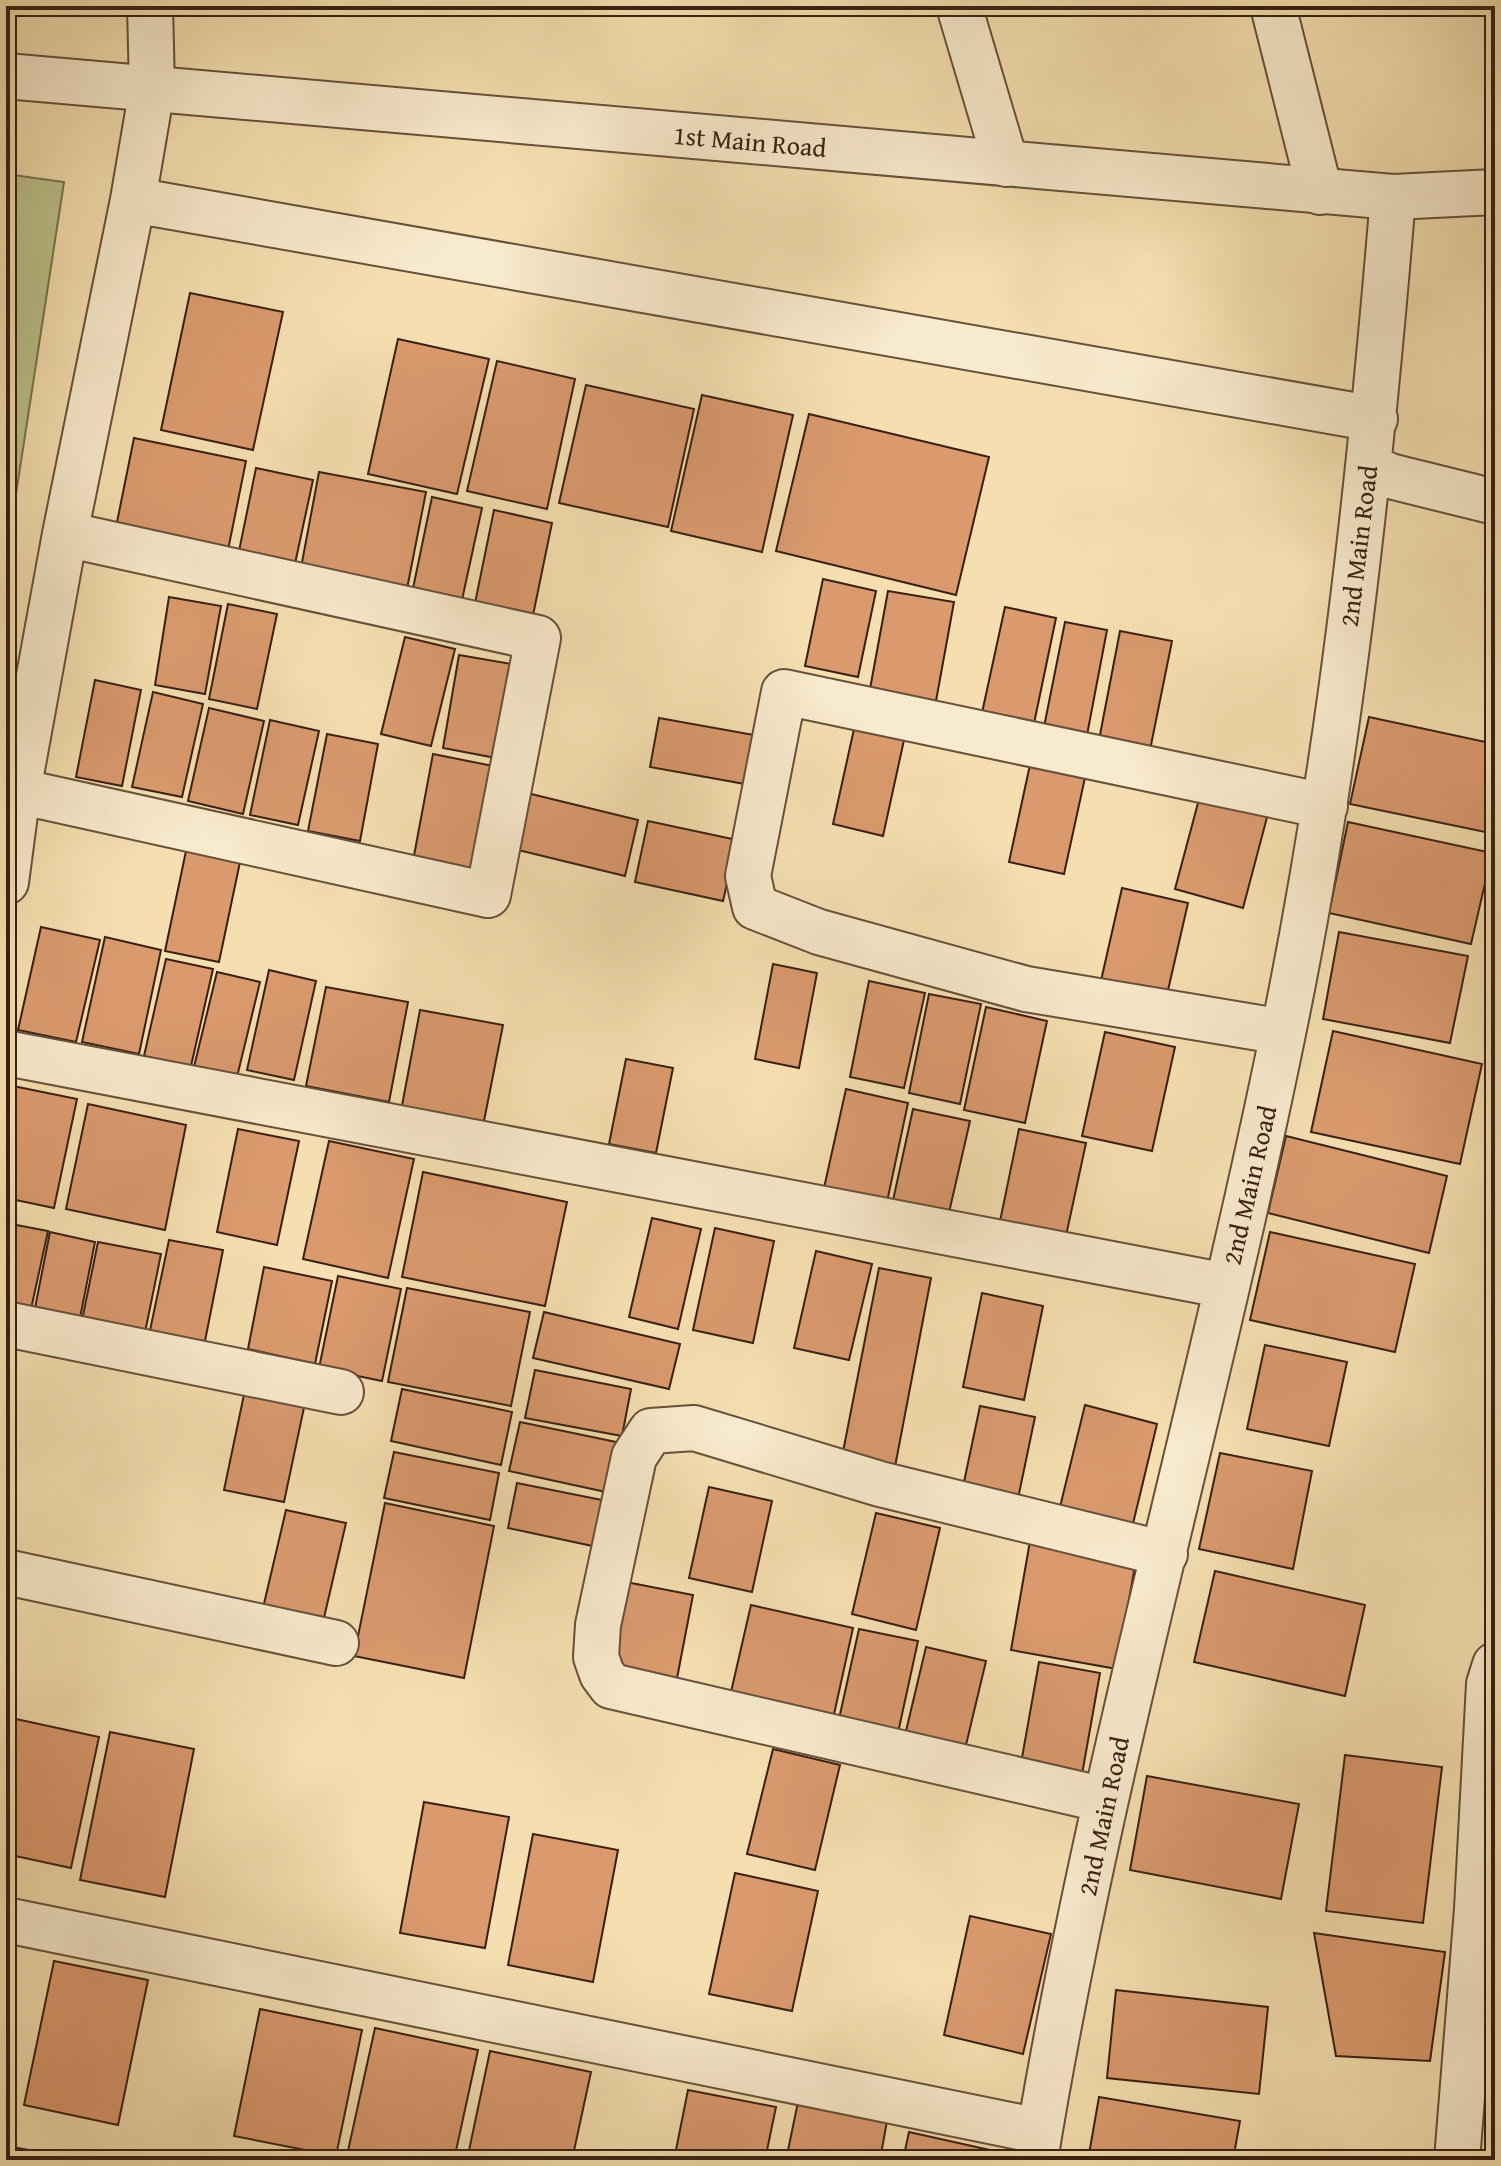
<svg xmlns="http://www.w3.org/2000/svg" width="1501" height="2166" viewBox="0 0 1501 2166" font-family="'Gentium Book Plus',serif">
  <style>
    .green { fill: #bbc28b; stroke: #7a7150; stroke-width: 2 }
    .building { fill: #da9a6e; stroke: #382014; stroke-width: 2 }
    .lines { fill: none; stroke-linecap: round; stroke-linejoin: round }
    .minor-casing { stroke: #67503b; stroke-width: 48 }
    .tertiary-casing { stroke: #67503b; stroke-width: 48 }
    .minor { stroke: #f8eacc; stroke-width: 44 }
    .tertiary { stroke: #f8eacc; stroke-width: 44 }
    .labels { text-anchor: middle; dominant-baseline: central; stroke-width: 6; stroke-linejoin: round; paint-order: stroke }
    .street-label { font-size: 26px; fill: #382014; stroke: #f8eacc }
  </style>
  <rect width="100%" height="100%" fill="#f5dfb0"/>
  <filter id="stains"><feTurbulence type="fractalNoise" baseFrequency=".0025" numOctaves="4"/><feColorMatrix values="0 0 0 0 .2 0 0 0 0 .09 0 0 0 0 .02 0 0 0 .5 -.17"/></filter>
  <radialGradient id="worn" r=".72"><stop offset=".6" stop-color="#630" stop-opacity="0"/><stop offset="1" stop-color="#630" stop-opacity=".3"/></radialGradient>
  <!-- green -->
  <path class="green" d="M6,174L64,182L6,559Z"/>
  <!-- building -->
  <path class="building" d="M190,293L283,312L253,450L161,430Z
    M398,339L489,359L457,494L368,474Z
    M497,361L575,379L547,509L467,491Z
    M586,385L694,409L668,527L559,503Z
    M702,395L793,415L762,552L671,531Z
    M809,414L989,457L956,595L776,551Z
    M134,438L246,461L226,560L114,537Z
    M256,468L313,480L293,573L237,561Z
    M319,472L426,492L406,594L300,573Z
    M432,497L482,508L460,609L411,598Z
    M494,510L552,523L531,625L473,613Z
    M823,579L876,591L858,677L805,666Z
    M888,591L954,602L936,701L870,689Z
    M169,597L221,606L205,694L155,685Z
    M228,604L277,614L257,709L209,699Z
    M1005,607L1056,618L1032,733L980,722Z
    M1065,622L1107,630L1087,735L1044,727Z
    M1120,631L1172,641L1150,750L1099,740Z
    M405,637L455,649L431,746L381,734Z
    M459,655L512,664L496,758L443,748Z
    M95,680L141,690L122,786L76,777Z
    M153,692L203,704L182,797L132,787Z
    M209,708L264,721L243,814L188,801Z
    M1369,717L1495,744V834L1350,804Z
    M659,718L754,735L745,784L650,767Z
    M270,720L319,731L298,825L250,815Z
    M854,729L904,740L883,836L833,824Z
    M327,734L378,744L360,841L308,831Z
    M433,754L498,767L477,873L413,861Z
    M1031,760L1086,773L1064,874L1009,862Z
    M1202,788L1270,806L1243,908L1175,889Z
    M527,793L638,820L625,876L514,849Z
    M648,821L737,840L723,901L635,882Z
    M1348,822L1492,853L1471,944L1329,913Z
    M186,851L240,862L219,962L165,951Z
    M1122,888L1188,903L1166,999L1100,985Z
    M41,927L100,940L76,1042L18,1030Z
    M1339,932L1468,956L1450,1043L1323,1019Z
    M105,937L161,950L139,1054L82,1042Z
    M166,959L213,969L191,1066L144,1056Z
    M773,964L817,973L799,1068L755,1059Z
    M269,970L316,981L294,1080L247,1070Z
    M217,972L260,982L236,1081L193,1071Z
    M869,981L925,993L904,1088L850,1077Z
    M326,987L408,1002L389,1102L306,1086Z
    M929,994L981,1004L960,1104L909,1093Z
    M986,1007L1047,1021L1025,1123L964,1110Z
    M420,1010L503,1025L483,1126L401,1111Z
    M1333,1031L1482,1064L1460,1164L1311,1132Z
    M1105,1032L1175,1047L1152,1151L1082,1136Z
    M626,1059L673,1068L656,1153L609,1144Z
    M13,1086L77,1099L54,1208L6,1198V1119Z
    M846,1089L908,1103L887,1202L824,1188Z
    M88,1104L186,1125L165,1230L66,1209Z
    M913,1109L970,1121L948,1217L892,1205Z
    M238,1129L299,1141L277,1245L217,1232Z
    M1019,1129L1086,1143L1064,1245L998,1231Z
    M1286,1136L1447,1176L1429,1253L1268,1213Z
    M329,1141L414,1159L388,1278L303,1259Z
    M423,1172L567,1202L545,1306L402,1277Z
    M652,1218L701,1229L678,1329L629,1317Z
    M6,1223L48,1231L28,1323L6,1319Z
    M715,1228L774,1241L753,1343L693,1330Z
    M50,1232L95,1242L77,1333L32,1323Z
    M1270,1232L1415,1264L1395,1352L1250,1320Z
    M169,1240L223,1250L203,1351L148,1340Z
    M98,1242L161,1254L142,1347L79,1335Z
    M816,1251L872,1264L849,1360L794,1348Z
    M264,1267L332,1281L315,1364L248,1349Z
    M879,1268L931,1278L894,1472L841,1462Z
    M338,1276L401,1289L382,1381L319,1368Z
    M407,1288L530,1312L511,1406L388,1382Z
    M982,1293L1043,1306L1024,1400L963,1387Z
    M544,1312L680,1344L669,1389L533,1358Z
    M1265,1345L1347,1362L1329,1446L1247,1429Z
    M535,1370L631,1389L622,1436L525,1418Z
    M246,1385L306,1398L284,1502L224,1490Z
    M402,1389L512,1412L501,1465L391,1441Z
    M1085,1405L1157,1424L1131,1532L1058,1515Z
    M980,1406L1035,1417L1015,1513L960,1501Z
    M520,1422L626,1444L615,1494L509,1471Z
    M394,1452L499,1473L490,1520L384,1498Z
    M1220,1453L1312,1471L1293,1569L1199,1549Z
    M517,1483L612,1502L602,1548L508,1528Z
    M709,1487L772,1501L752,1592L689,1578Z
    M385,1503L494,1526L464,1678L354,1656Z
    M286,1510L346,1523L323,1622L263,1608Z
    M876,1513L940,1528L916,1630L852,1614Z
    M1030,1541L1136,1560L1117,1669L1011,1650Z
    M1215,1571L1365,1605L1345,1696L1194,1662Z
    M626,1582L693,1595L674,1694L607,1680Z
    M751,1605L853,1628L831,1728L728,1705Z
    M859,1629L918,1641L896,1742L837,1728Z
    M926,1647L986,1661L966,1745L906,1731Z
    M1039,1662L1100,1673L1081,1780L1020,1769Z
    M16,1719L99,1737L71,1868L6,1854V1766Z
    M110,1732L194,1749L165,1897L80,1880Z
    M773,1749L840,1765L815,1870L747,1854Z
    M1345,1755L1442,1767L1423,1923L1326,1911Z
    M1147,1776L1299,1804L1281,1899L1130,1870Z
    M424,1802L509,1817L485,1948L400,1933Z
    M533,1834L618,1850L593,1982L508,1965Z
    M735,1873L818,1891L792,2011L709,1994Z
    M970,1916L1051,1934L1023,2054L944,2035Z
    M1314,1933L1445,1952L1430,2061L1336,2056Z
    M54,1961L148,1980L118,2125L24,2105Z
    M1116,1990L1268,2007L1259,2094L1107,2078Z
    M260,2009L362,2030L336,2156L234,2136Z
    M375,2028L478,2050L454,2160H346Z
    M490,2051L591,2072L572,2160H467Z
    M688,2090L776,2107L765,2160H674Z
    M1099,2097L1240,2121L1233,2160H1088Z
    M798,2102L887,2121L880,2160H786Z
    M909,2132L990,2150L988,2160H903Z
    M6,2146L87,2160H6Z"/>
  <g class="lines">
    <!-- minor casing -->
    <g class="minor-casing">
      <path id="minor" d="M959,6L1006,164
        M1273,6L1320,192
        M133,200L1375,419
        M1368,466L1390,476L1495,502
        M18,791L488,895L538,638L65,534
        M6,882L18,791L65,534L133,200L152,89L150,6
        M1283,1032L1026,989L819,932L755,907L748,876L784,692L1325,806
        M6,1053L1227,1286
        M6,1324L341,1392
        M6,1572L336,1643
        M1105,1800L611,1686L602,1674L596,1657L598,1625L634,1457L651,1431L694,1428L880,1484L1165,1554
        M6,1920L1039,2131
        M1035,2160C1097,1780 1206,1410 1283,1033C1340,758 1370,477 1393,197
        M1457,2160L1477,1909L1489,1684L1495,1665"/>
    </g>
    <!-- tertiary casing -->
    <g class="tertiary-casing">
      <path id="tertiary" d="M6,76L1393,197L1495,192"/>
    </g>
    <!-- minor -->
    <use href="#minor" class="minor"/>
    <!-- tertiary -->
    <use href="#tertiary" class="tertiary"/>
  </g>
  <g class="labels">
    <!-- street labels -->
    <g class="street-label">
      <text transform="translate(750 141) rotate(5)">1st Main Road</text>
      <text transform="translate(1358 546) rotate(-83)">2nd Main Road</text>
      <text transform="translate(1249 1185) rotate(-77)">2nd Main Road</text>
      <text transform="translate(1103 1816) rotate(-78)">2nd Main Road</text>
    </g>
  </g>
  <!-- margin -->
  <rect width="1501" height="2166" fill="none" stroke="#f5dfb0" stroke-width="32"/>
  <rect x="8" y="8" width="1485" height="2150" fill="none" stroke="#382014" stroke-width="4"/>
  <rect x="16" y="16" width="1469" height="2134" fill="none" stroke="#382014" stroke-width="2"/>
  <rect width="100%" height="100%" filter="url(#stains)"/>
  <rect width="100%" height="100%" fill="url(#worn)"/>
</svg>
